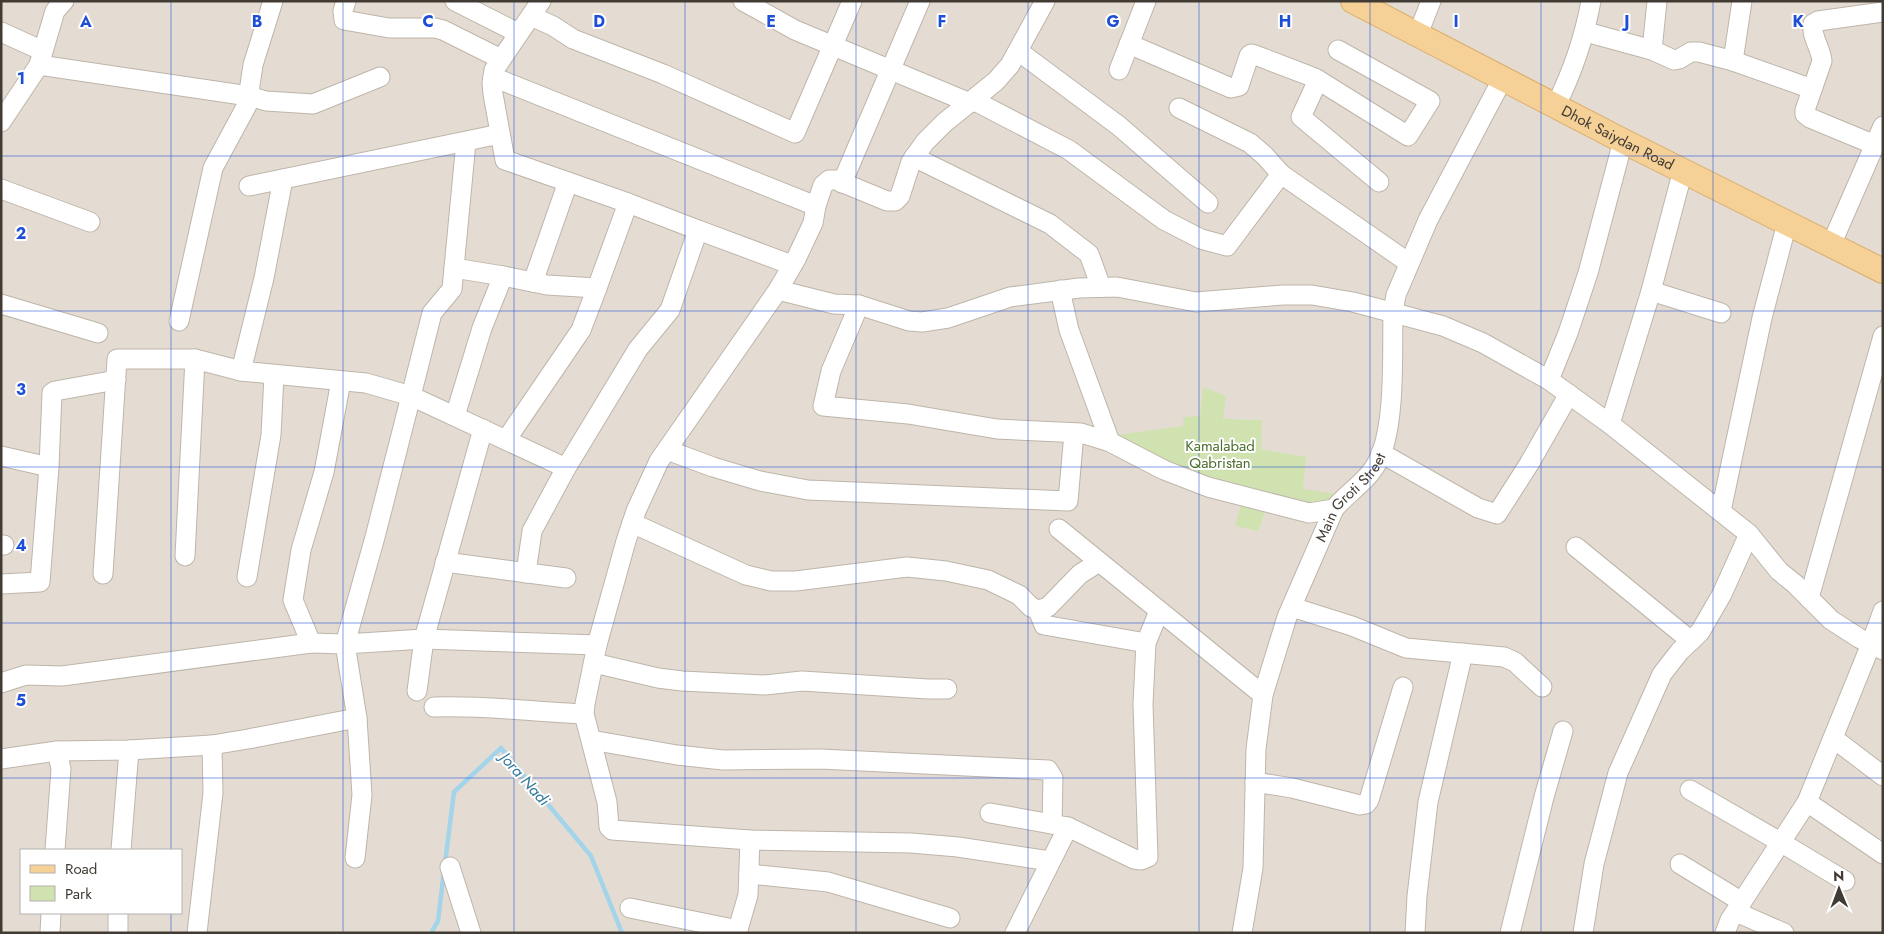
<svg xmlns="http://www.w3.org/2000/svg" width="1884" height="934" viewBox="0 0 1884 934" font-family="Jost,sans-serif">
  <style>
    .residential { fill: #e4dcd2; fill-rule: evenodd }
    .green { fill: #d0e2af }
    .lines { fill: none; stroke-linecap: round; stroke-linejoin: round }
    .stream { stroke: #a3d4e9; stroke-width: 4.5 }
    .minor-casing { stroke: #beb5aa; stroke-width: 21 }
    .major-casing { stroke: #d9ac69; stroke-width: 26 }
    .minor { stroke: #fff; stroke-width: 19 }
    .major { stroke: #f6d197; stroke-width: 24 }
    .grid { fill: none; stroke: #1d4ed8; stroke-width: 1; stroke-opacity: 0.55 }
    .labels { text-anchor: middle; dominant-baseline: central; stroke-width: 4; stroke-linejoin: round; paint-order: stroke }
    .street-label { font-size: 15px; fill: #413b34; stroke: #fff }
    .park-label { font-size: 15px; fill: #4c6e2d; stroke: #fff }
    .water-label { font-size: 16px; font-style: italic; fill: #357b9d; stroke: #fff }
    .grid-label { font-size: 16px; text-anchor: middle; font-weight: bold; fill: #1d4ed8; stroke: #fff; stroke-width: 4; stroke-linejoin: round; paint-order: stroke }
  </style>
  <rect width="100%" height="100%" fill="#f0ebe3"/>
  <!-- residential -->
  <path class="residential" d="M1,1H1883V933H1ZM21,850H181V913H21Z"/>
  <!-- green -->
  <path class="green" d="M1203,387L1226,396L1223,419L1262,420L1261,449L1306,457L1303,489L1336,494L1326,511L1268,505L1258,531L1235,526L1243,498L1145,469L1117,435L1183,426L1184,417L1200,416Z"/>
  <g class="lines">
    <!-- stream -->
    <path class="stream" d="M445,863L454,792L501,748L591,856L622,933
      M431,933L438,921L444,871"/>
    <!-- minor casing -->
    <g class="minor-casing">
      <g id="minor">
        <path d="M346,1L343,11L344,20L389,28H435L443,30L501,59"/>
        <path d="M455,1L518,33"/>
        <path d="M541,1L494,70L492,83L493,94L505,160L628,203"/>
        <path d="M743,1L795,30L970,103"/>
        <path d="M1045,1L1010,65L996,81L944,123L925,142L911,162L900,196L895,201H887L836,180H829L823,185L816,206L813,223L796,259L778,290L659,461L636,511L626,541L597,645L585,704L584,714L607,802L609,827L612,830L750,840L911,843L958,847L1050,861"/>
        <path d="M531,16L553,26L573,39L663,74L795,133L852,1"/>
        <path d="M1,32L43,51"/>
        <path d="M1586,32L1652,50L1674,60L1679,59L1691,52H1699L1733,61L1812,89"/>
        <path d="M1418,34L1431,1"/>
        <path d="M1129,44L1231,88L1239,86L1249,56L1251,54L1255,55L1315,78L1408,136L1430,101L1338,50"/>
        <path d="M1652,50L1657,1"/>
        <path d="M1018,51L1119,126L1208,203"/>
        <path d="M1733,61L1742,1"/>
        <path d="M39,65L249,96L266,101L313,104L380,77"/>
        <path d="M1119,70L1146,1"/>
        <path d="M493,77L816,206"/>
        <path d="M1318,80L1301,117L1379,182"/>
        <path d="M973,100L1069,150L1164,220L1201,239L1227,246L1281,174"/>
        <path d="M1556,105C1573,71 1584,39 1591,1"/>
        <path d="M1179,108L1250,143L1265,156L1281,174L1409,263"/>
        <path d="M1,122L39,65L55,11L64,1"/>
        <path d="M1875,145L1810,118L1805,114V110L1822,61C1821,48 1811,37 1813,24L1818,21L1883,12"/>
        <path d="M914,157L1050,224L1089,254L1101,287"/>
        <path d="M283,179L264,278L241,371L366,383L411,396L432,313L452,289L466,142"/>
        <path d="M842,183L920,1"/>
        <path d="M249,186L500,134"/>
        <path d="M1,189L90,222"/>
        <path d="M1831,245L1883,126"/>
        <path d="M454,268L503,276L482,328L455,416"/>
        <path d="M503,276L547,285L597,288L628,203L698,230"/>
        <path d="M533,282L568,182"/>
        <path d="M778,290L834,304L859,305L909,321L922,322L948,318L1010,297L1079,288L1117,287L1196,302L1283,295H1312L1353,302L1443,326L1483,343L1549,380L1610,424L1749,534L1779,571L1795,584L1831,620L1859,638L1883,650"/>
        <path d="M1060,290L1069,330L1110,442"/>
        <path d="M1651,291L1721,313"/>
        <path d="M1,304L98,333"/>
        <path d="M859,305L831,371L823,406L908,414L997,429L1081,433L1110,442L1164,470L1208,487L1309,513L1334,509"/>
        <path d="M179,321L213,168L247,105L253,65L273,1"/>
        <path d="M1549,380L1568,333L1588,273L1623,141"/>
        <path d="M341,381L324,472L301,550L293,600L311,643L345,644L357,718L362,795L355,858"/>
        <path d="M1610,424L1651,291L1683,170"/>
        <path d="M506,440L581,330L597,288"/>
        <path d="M667,450L713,467L760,481L808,490L1068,501L1074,433"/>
        <path d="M1381,453L1478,508L1497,514L1529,464L1569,394"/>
        <path d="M1,456L49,467"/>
        <path d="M1721,511L1762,318L1787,223"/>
        <path d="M632,523L746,575L771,581H796L907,567L946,571L988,580L1019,595L1031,607L1038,610L1044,625L1146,643"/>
        <path d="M1059,529L1263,695"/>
        <path d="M1,545H4"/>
        <path d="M1576,547L1691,641"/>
        <path d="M185,556L195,359L241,371"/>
        <path d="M445,562L566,578"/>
        <path d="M526,573L532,531L566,468"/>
        <path d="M103,574L117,359H195"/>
        <path d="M247,577L271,435L274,375"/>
        <path d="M1,584L40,582L49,467L52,393L55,391L116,380"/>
        <path d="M1809,598L1883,336"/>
        <path d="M1292,607L1352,626L1406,648L1504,657L1515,662L1542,687"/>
        <path d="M1038,610L1048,607L1080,574L1099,562"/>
        <path d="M597,645L424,639L345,644L375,537L411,396L566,468L638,349L670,310L698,230L792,265"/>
        <path d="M594,663L658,678L682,681L765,685L802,681L928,689H947"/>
        <path d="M1,683L26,675L62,676L311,643"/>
        <path d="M417,691L424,639L483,429"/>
        <path d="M434,707C484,705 534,712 584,714"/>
        <path d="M1833,738L1883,776"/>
        <path d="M591,740L677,755L723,760L820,759L1048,770L1053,778L1052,824"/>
        <path d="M1,759L57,751L129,750L212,745L248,739L357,718"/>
        <path d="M1255,782L1292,788L1360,805L1366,804L1369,800L1403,687"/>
        <path d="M1690,790L1782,843L1845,881"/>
        <path d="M1807,802L1883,854"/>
        <path d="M990,813L1068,827L1134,859L1141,860L1148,857L1143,704L1146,643L1159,611"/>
        <path d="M55,850L61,769L57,751"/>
        <path d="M121,850L129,750"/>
        <path d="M1680,864L1742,902"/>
        <path d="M450,867L471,933"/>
        <path d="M749,874L828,882L950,918"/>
        <path d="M630,908L738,930"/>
        <path d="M1736,912L1784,933"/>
        <path d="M50,933L51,913"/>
        <path d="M118,933V913"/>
        <path d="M197,933L213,793L212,745"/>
        <path d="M737,933L748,895L750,840"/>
        <path d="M1015,933L1068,827"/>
        <path id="s1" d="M1242,933L1253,868L1256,749L1263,695L1287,617L1334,509C1347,493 1369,480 1378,461C1396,426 1392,352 1393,312L1396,295L1428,220L1503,78"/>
        <path d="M1415,933L1417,896L1428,802L1463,653"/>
        <path d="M1510,933L1544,797L1563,731"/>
        <path d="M1583,933L1594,864L1618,773L1662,674L1680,651L1700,632L1722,594L1749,534"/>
        <path d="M1725,933L1730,920L1807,802L1871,644L1883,611"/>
      </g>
    </g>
    <!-- major casing -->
    <g class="major-casing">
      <g id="major">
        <path id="s2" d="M1353,1L1623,141L1883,271"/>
      </g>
    </g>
    <!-- minor -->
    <use href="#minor" class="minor"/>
    <!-- major -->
    <use href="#major" class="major"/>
  </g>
  <!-- grid -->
  <path class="grid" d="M171,1V850M343,1V933M514,1V933M685,1V933M856,1V933M1028,1V933M1199,1V933M1370,1V933M1541,1V933M1713,1V933M1,156H1883M1,311H1883M1,467H1883M1,623H1883M1,778H1883M171,913V933"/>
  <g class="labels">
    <!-- street labels -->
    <g class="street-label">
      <text stroke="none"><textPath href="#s2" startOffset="298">Dhok Saiydan Road</textPath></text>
      <text stroke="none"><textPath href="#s1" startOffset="458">Main Groti Street</textPath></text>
    </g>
    <!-- park labels -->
    <g class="park-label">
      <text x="1220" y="446">Kamalabad<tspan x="1220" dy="17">Qabristan</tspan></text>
    </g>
    <!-- water labels -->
    <g class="water-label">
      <text transform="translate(525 779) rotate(48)">Jora Nadi</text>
    </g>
  </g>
  <g class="grid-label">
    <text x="86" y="27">A</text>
    <text x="257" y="27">B</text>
    <text x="428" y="27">C</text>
    <text x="599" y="27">D</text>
    <text x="771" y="27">E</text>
    <text x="942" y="27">F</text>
    <text x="1113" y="27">G</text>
    <text x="1285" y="27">H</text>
    <text x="1456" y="27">I</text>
    <text x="1627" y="27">J</text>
    <text x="1798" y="27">K</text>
    <text x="21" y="84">1</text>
    <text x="21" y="239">2</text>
    <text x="21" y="395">3</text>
    <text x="21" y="551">4</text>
    <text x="21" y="706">5</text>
  </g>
  <!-- border -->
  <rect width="1884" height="934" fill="none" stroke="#413b34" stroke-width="5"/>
  <!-- legend -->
  <rect x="20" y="849" width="162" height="65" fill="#ffffff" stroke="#b3b1ae"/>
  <rect x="30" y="865" width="25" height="8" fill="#f6d197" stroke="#b3b1ae"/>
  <text x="65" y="874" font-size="15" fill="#413b34">Road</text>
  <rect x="30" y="886" width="25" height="15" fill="#d0e2af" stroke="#b3b1ae"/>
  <text x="65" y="899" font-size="15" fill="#413b34">Park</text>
  <!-- north arrow -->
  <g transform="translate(1839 889) rotate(359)" stroke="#ffffff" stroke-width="4" paint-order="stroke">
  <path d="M0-4L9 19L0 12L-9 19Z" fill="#413b34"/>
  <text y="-8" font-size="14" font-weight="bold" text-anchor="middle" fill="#413b34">N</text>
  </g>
</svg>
